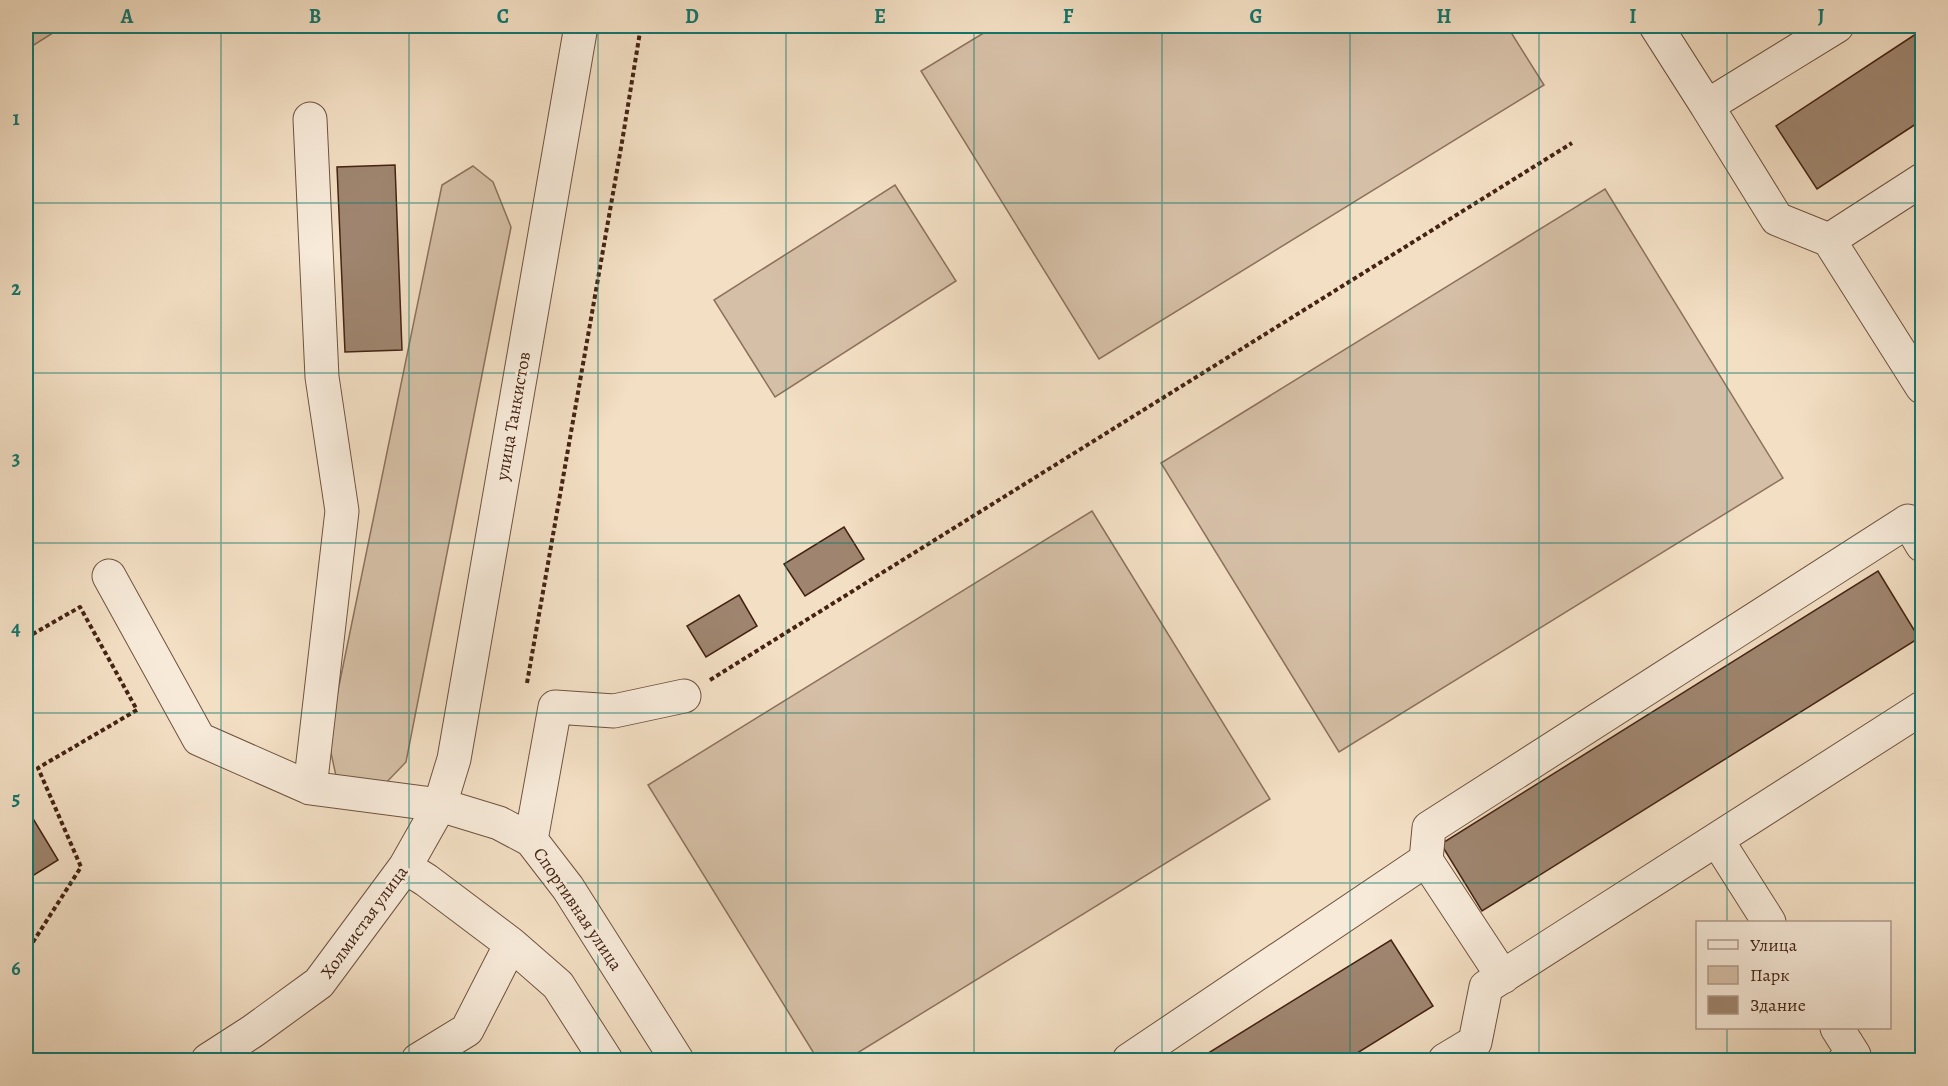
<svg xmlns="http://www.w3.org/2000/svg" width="1948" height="1086" viewBox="0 0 1948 1086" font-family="Alegreya,serif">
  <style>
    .green { fill: #d5bfa6; stroke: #8d715c; stroke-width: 1.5 }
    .building { fill: #9f856f; stroke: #452313; stroke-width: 1.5 }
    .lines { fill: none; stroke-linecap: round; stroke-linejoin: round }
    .minor-casing { stroke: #70523f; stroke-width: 35 }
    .path { stroke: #452313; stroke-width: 4; stroke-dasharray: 4.5 3; stroke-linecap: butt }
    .minor { stroke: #f7ead9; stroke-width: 33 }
    .grid { fill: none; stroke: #0f766e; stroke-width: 1.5; stroke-opacity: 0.55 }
    .labels { text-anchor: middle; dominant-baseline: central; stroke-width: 6; stroke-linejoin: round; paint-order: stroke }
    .street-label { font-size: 18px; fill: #452313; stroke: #f7ead9 }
    .neatline { fill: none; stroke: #0f766e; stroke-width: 2 }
    .grid-label { font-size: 20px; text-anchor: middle; font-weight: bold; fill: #0f766e }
  </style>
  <rect width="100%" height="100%" fill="#f3dfc4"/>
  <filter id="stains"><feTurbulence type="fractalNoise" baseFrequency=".00333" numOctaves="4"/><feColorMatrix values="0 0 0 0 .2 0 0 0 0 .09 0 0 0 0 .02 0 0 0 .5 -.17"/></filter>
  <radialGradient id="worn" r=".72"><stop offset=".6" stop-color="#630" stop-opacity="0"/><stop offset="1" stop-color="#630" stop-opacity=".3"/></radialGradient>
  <!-- green -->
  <path class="green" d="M26,26H64L26,50Z
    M995,26H1507L1544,85L1099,359L921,71Z
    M473,166L493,182L511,227L406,762L382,787L336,776L328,739L442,185Z
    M895,185L956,281L775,397L714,300Z
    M1605,189L1783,478L1339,752L1161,463Z
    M1092,511L1270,799L846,1060H818L648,785Z"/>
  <!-- building -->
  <path class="building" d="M1922,30V120L1817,189L1776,126Z
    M395,165L402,350L345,352L337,167Z
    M844,527L864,559L805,596L784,564Z
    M1878,571L1919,638L1482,911L1441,844Z
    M739,595L757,626L706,657L687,626Z
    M26,807L58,860L26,880Z
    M1391,940L1433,1006L1346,1060H1197Z"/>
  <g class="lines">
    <!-- minor casing -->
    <g class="minor-casing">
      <path id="minor" d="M1656,26L1707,106
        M1837,26L1707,106L1777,219L1829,240L1922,387
        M310,119L322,377L342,511L310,788L440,805L499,823L531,840L568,888L677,1060
        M1829,240L1922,180
        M109,576L199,739L310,788
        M531,840L555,707L614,711L684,696
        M1717,840L1769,922
        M1426,860L1503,977
        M405,867L426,880L511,944L467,1030L418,1060
        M511,944L558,985L606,1060
        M1837,1028L1854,1055L1845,1060
        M208,1060L253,1031L319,983L405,867L440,805L454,759L581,26
        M1129,1060L1426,860L1429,828L1908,521L1922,545
        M1445,1060L1475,1042L1486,987L1922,708"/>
    </g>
    <!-- path -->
    <path class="path" d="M26,638L80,607L137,710L38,768L81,867L26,953
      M710,680L1572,143
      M527,683L622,142L641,26"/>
    <!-- minor -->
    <use href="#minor" class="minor"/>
  </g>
  <!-- grid -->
  <path class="grid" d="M221,26V1060M409,26V1060M598,26V1060M786,26V1060M974,26V1060M1162,26V1060M1350,26V1060M1539,26V1060M1727,26V922M26,203H1922M26,373H1922M26,543H1922M26,713H1922M26,883H1922M1727,1028V1060"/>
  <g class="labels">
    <!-- street labels -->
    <g class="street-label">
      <text transform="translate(513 416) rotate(-80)">улица Танкистов</text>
      <text transform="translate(578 909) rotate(56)">Спортивная улица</text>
      <text transform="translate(364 922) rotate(-54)">Холмистая улица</text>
    </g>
  </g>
  <!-- margin -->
  <rect width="1948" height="1086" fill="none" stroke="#f3dfc4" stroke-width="66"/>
  <!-- legend -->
  <rect x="1696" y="921" width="195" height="108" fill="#f7ead9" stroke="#b09a8a" stroke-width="1.5"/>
  <rect x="1708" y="940" width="30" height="9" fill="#f7ead9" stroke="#b09a8a" stroke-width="1.5"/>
  <text x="1750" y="951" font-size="18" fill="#452313">Улица</text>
  <rect x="1708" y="966" width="30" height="18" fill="#d5bfa6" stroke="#b09a8a" stroke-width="1.5"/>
  <text x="1750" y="981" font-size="18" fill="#452313">Парк</text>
  <rect x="1708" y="996" width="30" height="18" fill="#9f856f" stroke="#b09a8a" stroke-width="1.5"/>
  <text x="1750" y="1011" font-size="18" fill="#452313">Здание</text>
  <rect x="33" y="33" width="1882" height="1020" class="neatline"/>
  <g class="grid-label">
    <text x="127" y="23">A</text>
    <text x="315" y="23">B</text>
    <text x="503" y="23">C</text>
    <text x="692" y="23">D</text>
    <text x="880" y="23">E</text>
    <text x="1068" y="23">F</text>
    <text x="1256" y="23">G</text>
    <text x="1444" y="23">H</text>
    <text x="1633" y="23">I</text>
    <text x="1821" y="23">J</text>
    <text x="16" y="125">1</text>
    <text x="16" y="295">2</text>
    <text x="16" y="465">3</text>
    <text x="16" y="635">4</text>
    <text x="16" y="805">5</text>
    <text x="16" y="975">6</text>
  </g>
  <rect width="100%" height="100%" filter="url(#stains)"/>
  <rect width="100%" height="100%" fill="url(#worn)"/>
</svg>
